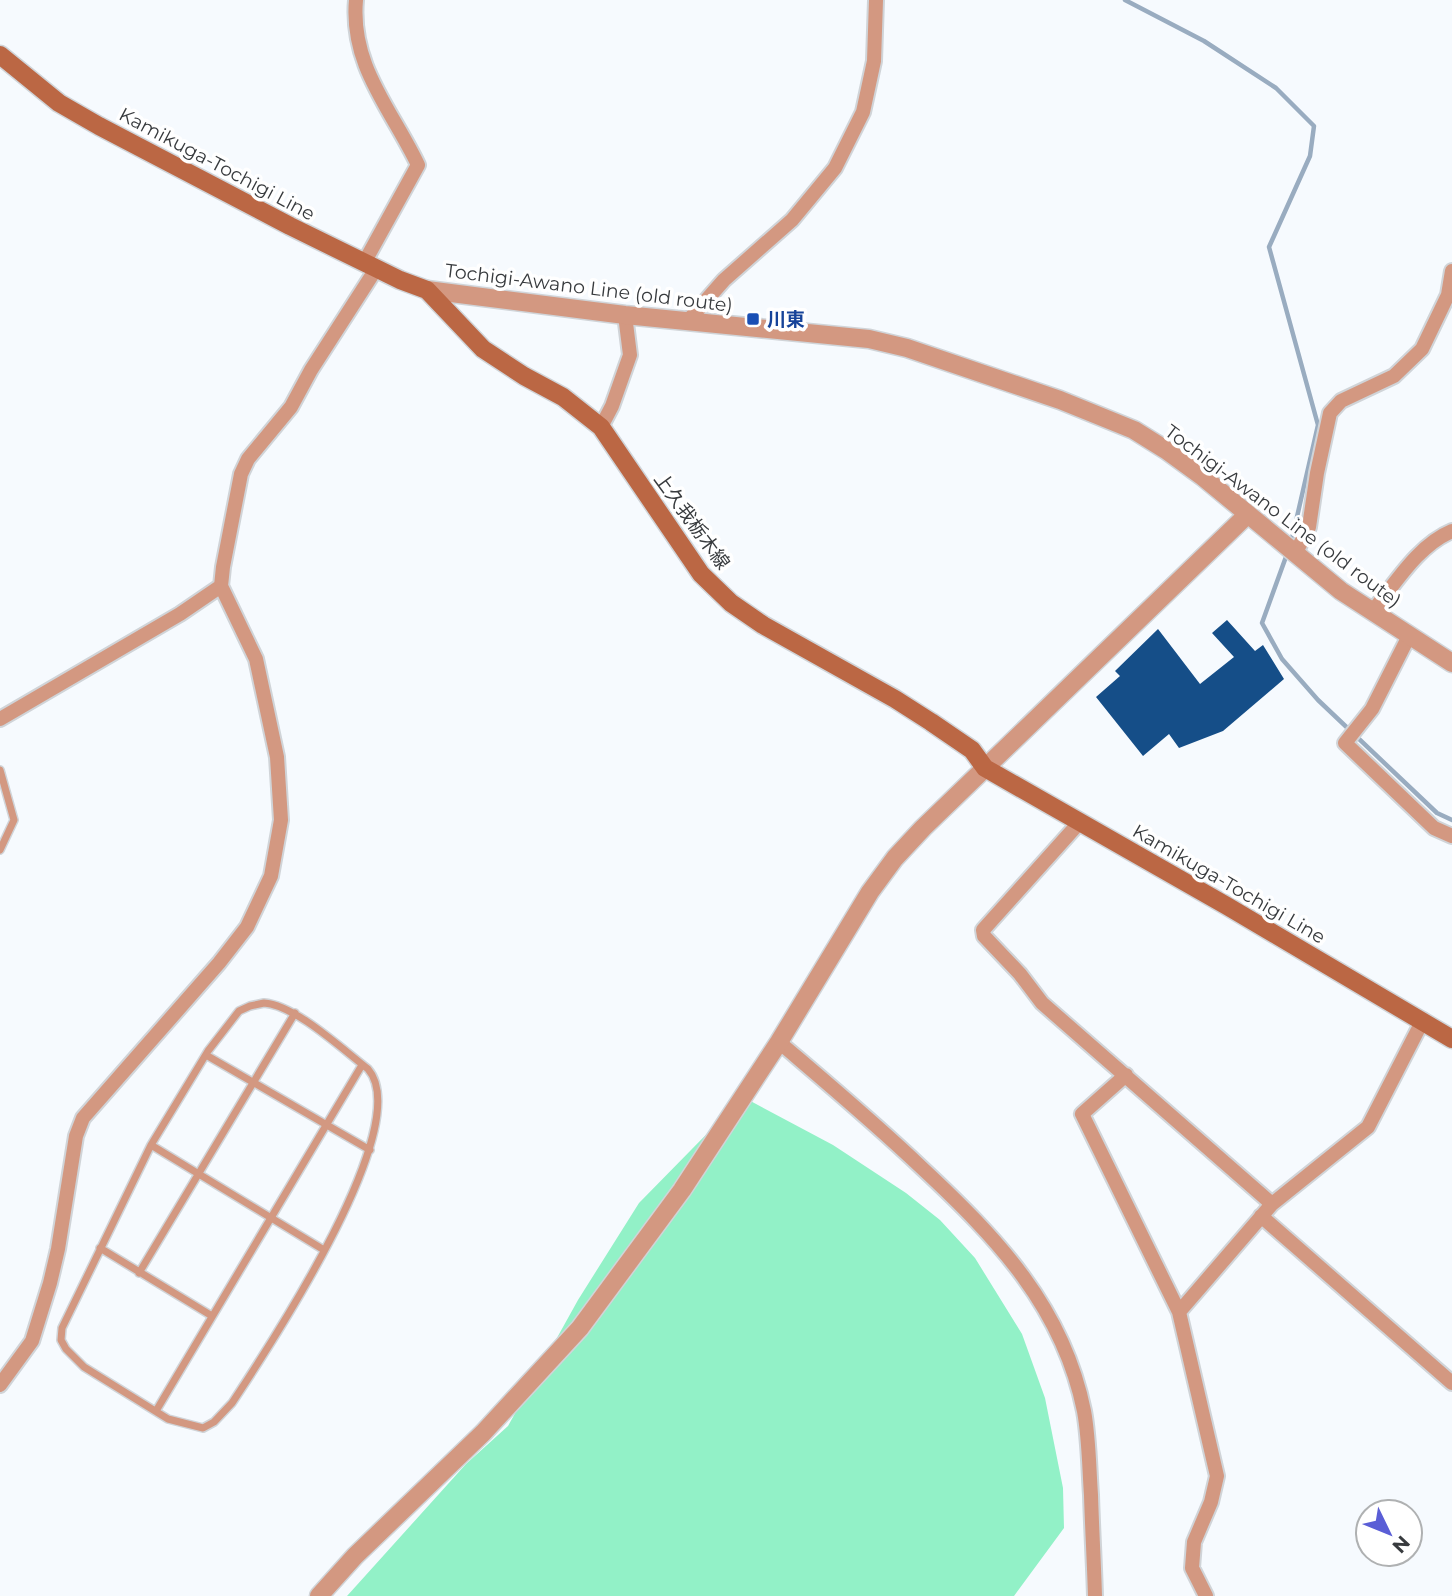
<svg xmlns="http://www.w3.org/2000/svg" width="1452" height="1596" viewBox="0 0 1452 1596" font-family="Montserrat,'Noto Sans JP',sans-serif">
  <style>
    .green { fill: #92f1c7 }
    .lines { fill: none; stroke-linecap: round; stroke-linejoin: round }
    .stream { stroke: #99acc0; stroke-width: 4.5 }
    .building { fill: #154e88 }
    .service-casing { stroke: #d0d4d8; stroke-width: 10 }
    .minor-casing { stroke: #d0d4d8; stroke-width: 18 }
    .tertiary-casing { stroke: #d0d4d8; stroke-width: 21 }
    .secondary-casing { stroke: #d0d4d8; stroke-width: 21 }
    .service { stroke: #d39881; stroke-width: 7 }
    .minor { stroke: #d39881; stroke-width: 14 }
    .tertiary { stroke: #d39881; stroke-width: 18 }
    .secondary { stroke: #bb6744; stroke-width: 18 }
    .transit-dot { fill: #1a4fb4; stroke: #fff; stroke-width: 2.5 }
    .labels { text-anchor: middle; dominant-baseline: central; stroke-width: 7; stroke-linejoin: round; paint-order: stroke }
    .street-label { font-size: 19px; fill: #383b3e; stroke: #fff }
    .transit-label { font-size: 19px; font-weight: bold; fill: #164399; stroke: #fff; text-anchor: start }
  </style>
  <rect width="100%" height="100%" fill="#f6fafe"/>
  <!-- green -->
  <path class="green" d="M743,1097L833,1145L906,1193L940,1220L975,1258L1022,1334L1045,1398L1063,1488L1064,1528L1014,1596H347L466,1464L508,1426L578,1300L639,1203Z"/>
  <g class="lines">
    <!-- stream -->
    <path class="stream" d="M1125,0L1204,41L1276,88L1314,126L1310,156L1269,247L1318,425L1291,543
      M1287,554L1262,623L1282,659L1318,700L1437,813L1452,820"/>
  </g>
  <!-- building -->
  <path class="building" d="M1227,620L1255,651L1263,645L1284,679L1223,731L1179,748L1169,734L1143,756L1096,697L1120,676L1115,671L1158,629L1200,684L1234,657L1212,633Z"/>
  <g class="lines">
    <!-- service casing -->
    <g class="service-casing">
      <path id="service" d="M0,770L14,820L0,850
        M264,1003C295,1005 342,1049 368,1069C417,1125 267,1350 232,1403L214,1422L203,1428L168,1419L84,1367L66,1349L61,1340L62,1328L151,1145L208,1051L239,1011L250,1006Z
        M206,1055L370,1150
        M151,1145L324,1250
        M100,1248L212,1316
        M139,1273L295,1013
        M156,1411L362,1065"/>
    </g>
    <!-- minor casing -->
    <g class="minor-casing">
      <path id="minor" d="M356,0C350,66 392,110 418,165L364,263
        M687,322L724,280L792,220L835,168L863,112L874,61L876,0
        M601,427L612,406L630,355L625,315
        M1295,554L1309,527L1317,473L1330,413L1341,401L1394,376L1422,349L1448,295L1452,271
        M1372,612C1395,584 1418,545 1452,531
        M1409,636L1372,709L1345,743L1434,828L1452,836
        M0,719L180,614L221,586
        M1079,823L983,930L984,936L1020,974L1042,1003L1272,1204
        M779,1042C827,1083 876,1124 922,1168C997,1238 1063,1307 1084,1411C1089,1438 1089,1467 1091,1495C1092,1529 1094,1562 1095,1596
        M1126,1075L1082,1114L1179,1312L1217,1476L1211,1502L1194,1542L1192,1568L1206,1596
        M1261,1216L1452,1383
        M1179,1312L1272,1204L1368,1127L1423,1020
        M0,1385L32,1341L50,1283L58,1249L76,1136L83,1118L219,963L247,927L271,876L281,820L277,757L256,659L221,586L223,567L241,474L248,459L291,407L311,370L376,269"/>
    </g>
    <!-- tertiary casing -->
    <g class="tertiary-casing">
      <path id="tertiary" d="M427,290L625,315L869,339L907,348L1060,400L1134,430L1166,450L1203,477L1341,591L1452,663
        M319,1596L355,1556L483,1433L580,1328L682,1190L779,1042L870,892L895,858L923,828L1247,515"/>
    </g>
    <!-- secondary casing -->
    <g class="secondary-casing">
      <path id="secondary" d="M0,55L59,103L99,126L290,226L400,280L427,290L483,349L524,376L563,397L601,427L701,574L731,603L763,625L895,699L931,722L972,750L985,768L1227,906L1452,1039"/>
    </g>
    <!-- service -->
    <use href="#service" class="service"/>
    <!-- minor -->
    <use href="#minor" class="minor"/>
    <!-- tertiary -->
    <use href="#tertiary" class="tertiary"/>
    <!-- secondary -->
    <use href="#secondary" class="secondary"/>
  </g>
  <!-- markers -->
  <rect class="transit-dot" x="746" y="312" width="14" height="14" rx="3.5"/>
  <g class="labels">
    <!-- street labels -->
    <g class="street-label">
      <text transform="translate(217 164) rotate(28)">Kamikuga-Tochigi Line</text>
      <text transform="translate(589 288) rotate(7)">Tochigi-Awano Line (old route)</text>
      <text transform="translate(1283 516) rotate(37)">Tochigi-Awano Line (old route)</text>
      <text transform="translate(692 521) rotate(54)">上久我栃木線</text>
      <text transform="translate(1229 884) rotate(30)">Kamikuga-Tochigi Line</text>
    </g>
    <!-- transit labels -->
    <g class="transit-label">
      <text x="767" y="319">川東</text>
    </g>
  </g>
  <!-- north arrow -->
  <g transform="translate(1389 1533) rotate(133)"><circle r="33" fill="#ffffff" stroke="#afb1b2" stroke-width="2"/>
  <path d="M0-5L12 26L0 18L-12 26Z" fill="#5a5ed6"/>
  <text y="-10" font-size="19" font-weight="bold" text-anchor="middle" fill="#383b3e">N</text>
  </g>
</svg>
